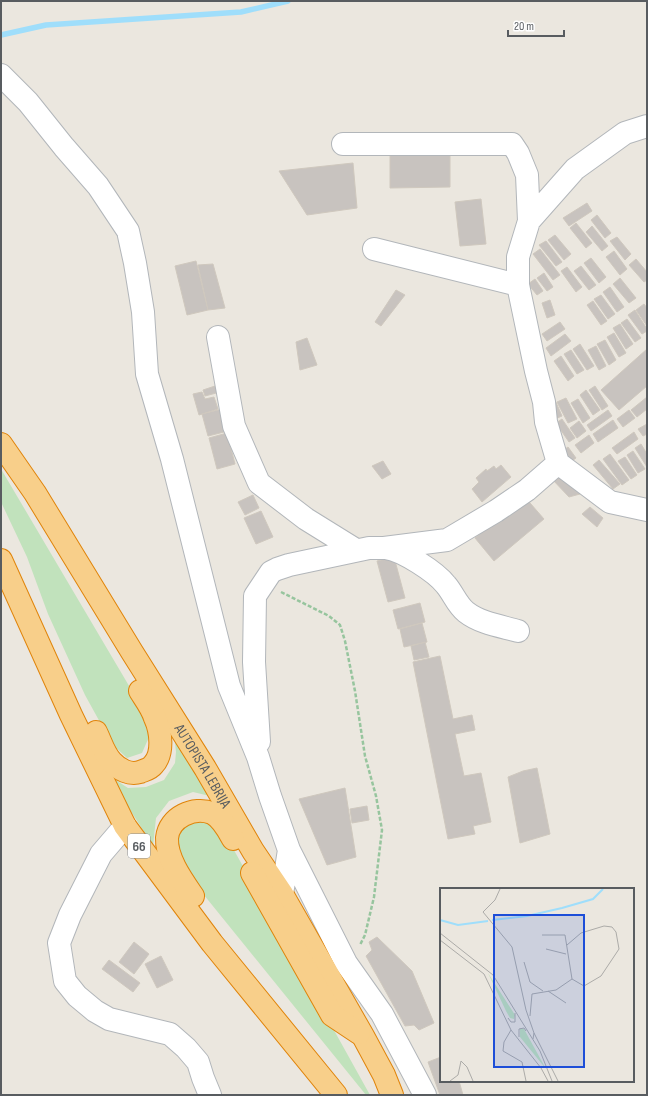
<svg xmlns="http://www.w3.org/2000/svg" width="648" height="1096" viewBox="0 0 648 1096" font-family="'Sofia Sans Condensed',sans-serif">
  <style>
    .green { fill: #c1e2bc }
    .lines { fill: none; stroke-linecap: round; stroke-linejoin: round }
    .stream { stroke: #9fdefb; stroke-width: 5.5 }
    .building { fill: #c8c3bf; stroke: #cfc8be }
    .minor-casing { stroke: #b2b6ba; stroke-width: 24 }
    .highway-casing { stroke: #e0840a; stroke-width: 24 }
    .path { stroke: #97c59e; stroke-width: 2.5; stroke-dasharray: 4 2; stroke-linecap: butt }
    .minor { stroke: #fff; stroke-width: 22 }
    .highway { stroke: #f8cf8a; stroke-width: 22 }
    .labels { text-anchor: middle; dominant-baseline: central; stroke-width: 3; stroke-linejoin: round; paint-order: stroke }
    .shield { fill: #fff; stroke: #8a8d90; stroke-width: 1 }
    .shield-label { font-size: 14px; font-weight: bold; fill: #585c60 }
    .street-label { font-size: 15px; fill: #585c60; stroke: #fff }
    .inset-river { fill: none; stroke: #9fdefb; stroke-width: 2 }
    .inset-road { fill: none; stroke: #acaba8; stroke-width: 1 }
    .view { fill: #1d4ed8; fill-opacity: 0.15; stroke: #1d4ed8; stroke-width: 2 }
    .inset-edge { fill: none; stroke: #585c60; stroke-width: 2 }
  </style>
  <rect width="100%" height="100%" fill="#ebe7df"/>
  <!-- green -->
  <path class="green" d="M1,469L148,718L149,737L142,753L127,758L112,744L85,695L48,614L27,557L1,502Z
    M174,733L214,797L193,792L169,801L156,818L153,846L108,775L128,788L146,787L164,780L175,763L176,752Z
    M190,817L217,823L230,843L370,1095H366L191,879L176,850L175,829Z"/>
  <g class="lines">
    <!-- stream -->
    <path class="stream" d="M1,35L46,25L241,12L288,1"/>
  </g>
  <!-- building -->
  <path class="building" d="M450,154V187L390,188V155Z
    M353,163L357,208L307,215L279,171Z
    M481,199L486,244L460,246L455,202Z
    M587,203L592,211L569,226L563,218Z
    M597,215L611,233L605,238L591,220Z
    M576,223L592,243L586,248L570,228Z
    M592,226L608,246L602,251L586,232Z
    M555,235L571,254L564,260L548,240Z
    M617,237L631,254L625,260L610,241Z
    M546,241L562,262L556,266L539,245Z
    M540,249L560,275L553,280L533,254Z
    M614,251L627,269L620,275L606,257Z
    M591,258L606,277L599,283L584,263Z
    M636,259L647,272V280L644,282L629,265Z
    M196,261L208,310L187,315L175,266Z
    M213,264L225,308L208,310L198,265Z
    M581,266L596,285L589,290L574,271Z
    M567,267L582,287L576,292L561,271Z
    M544,273L553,287L547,291L537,278Z
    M620,278L636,298L629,303L613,284Z
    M535,279L543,291L537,295L528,284Z
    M610,287L624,307L617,312L603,292Z
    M396,290L405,295L381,326L375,322Z
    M601,295L615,314L608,319L594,299Z
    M550,300L555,315L547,318L542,303Z
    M593,301L607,321L601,325L587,305Z
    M644,304L647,308V326L636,310Z
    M635,310L647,329V331L642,334L628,315Z
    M627,319L641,338L635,342L621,323Z
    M560,322L565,329L547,341L542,334Z
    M620,324L633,344L626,349L613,328Z
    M614,333L626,353L619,357L607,337Z
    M565,334L571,341L551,356L546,348Z
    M307,338L317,365L300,370L296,342Z
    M605,340L616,360L609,365L597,344Z
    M580,344L594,366L587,370L573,349Z
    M596,346L606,366L599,370L588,350Z
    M647,349V386L619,410L601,390Z
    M571,350L584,370L577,374L564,354Z
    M561,356L574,376L568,381L554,361Z
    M218,385L220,392L205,396L203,390Z
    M595,386L608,406L602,410L589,390Z
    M586,390L600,410L593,415L580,395Z
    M202,392L205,399L214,397L218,409L199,415L193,394Z
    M647,397V409L637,417L631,410Z
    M566,398L577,419L568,423L557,402Z
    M578,399L590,418L583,423L571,403Z
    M555,400L562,416L555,419L548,403Z
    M222,409L228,431L208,436L202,414Z
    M608,410L612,416L591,431L587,425Z
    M629,410L635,418L623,427L617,419Z
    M562,419L575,438L569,442L556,423Z
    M613,420L618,428L598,442L593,434Z
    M579,421L586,431L577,438L570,428Z
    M647,424V434L643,436L638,429Z
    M634,432L638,439L617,454L612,448Z
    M227,433L235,464L217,469L209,438Z
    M589,435L594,443L581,453L575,445Z
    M641,444L647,454V467L635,448Z
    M568,447L576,458L569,463L561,452Z
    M633,451L645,469L638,473L627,455Z
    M610,454L629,480L622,485L603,459Z
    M625,457L637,475L631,479L618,461Z
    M599,460L620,484L613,489L593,465Z
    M383,461L391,474L382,479L372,466Z
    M501,465L511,477L482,502L472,489L479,482L476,478L486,469L487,471L494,466L496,469Z
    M558,474L580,494L569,497L552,479Z
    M253,495L259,508L245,515L238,502Z
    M524,496L544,519L494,561L475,538Z
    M590,507L603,518L597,527L582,514Z
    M261,511L273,537L256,544L244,518Z
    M394,557L405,598L388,602L377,561Z
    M420,603L425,622L398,629L393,610Z
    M422,623L427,642L404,647L400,629Z
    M425,642L429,657L414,660L411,646Z
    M440,656L453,719L472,715L475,730L455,734L464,776L481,773L491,822L473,826L475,834L448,839L413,662Z
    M537,768L550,834L520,843L508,777L523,771Z
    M345,788L356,857L327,865L299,799Z
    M367,806L369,820L352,823L350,809Z
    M377,937L412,971L434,1023L419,1030L414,1025L405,1026L366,956L372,950L369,942Z
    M134,942L149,954L134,974L119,962Z
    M161,956L173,980L157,988L145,964Z
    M109,960L140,983L133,992L102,969Z
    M441,1057V1081H459L463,1095H440L428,1062Z"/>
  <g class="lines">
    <!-- minor casing -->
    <g class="minor-casing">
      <path id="minor" d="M1,75L28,102L64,147L98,186L128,231L135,263L143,312L147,374L172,459L229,686L258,757L270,796L289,850L282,894
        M343,144H512L518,153L527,175L529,221L518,257V285L536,371L544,402L546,422L558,463L610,502L647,510
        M529,221L575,169L625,133L647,126
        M374,249L518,285
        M218,337L234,426L259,483L306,519L356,550
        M386,548C402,550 436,572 446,585C453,593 457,605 466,612C480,623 500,626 518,631
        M259,742L254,662L255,596L271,572L277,569L289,565L369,548H384L447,540L496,511L527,490L558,463
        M125,826L101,854L70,915L59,943L65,981L77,996L95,1011L109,1019L170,1034L186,1048L198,1062L203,1078L210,1095
        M289,850L346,963L382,1014L425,1095"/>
    </g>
    <!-- highway casing -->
    <g class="highway-casing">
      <g id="highway">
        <path id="s1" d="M1,444L35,493L132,652L205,768L253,851L282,894L363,1036L384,1075L392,1095"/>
        <path d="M1,560L71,715L125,826L212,943L336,1095"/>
        <path d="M96,732C101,742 104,754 112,762C119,770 130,775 140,772C145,770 150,769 153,765C164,754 161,731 155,718C152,708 145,699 140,691"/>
        <path d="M252,873L332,1015L359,1033"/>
        <path d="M193,896C182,880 166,858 167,838C169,817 194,806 212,813C222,818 228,830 233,839"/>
      </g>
    </g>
    <!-- path -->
    <path class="path" d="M281,592L329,616L340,625L345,641L355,691L365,756L376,796L382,830L374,897L365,935L360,945"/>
    <!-- minor -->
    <use href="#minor" class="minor"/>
    <!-- highway -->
    <use href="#highway" class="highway"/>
  </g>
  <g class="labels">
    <!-- shield labels -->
    <rect class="shield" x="128" y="834" width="22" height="24" rx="3"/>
    <g class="shield-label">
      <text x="139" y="846">66</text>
    </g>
    <!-- street labels -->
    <g class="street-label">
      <text stroke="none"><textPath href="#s1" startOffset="380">AUTOPISTA LEBRIJA</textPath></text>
    </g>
  </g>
  <!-- overview -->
  <g transform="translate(440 888)">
    <rect width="194" height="194" fill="#ebe7df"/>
    <path d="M48,85L75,127L74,131L70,130L66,123ZM80,140L84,141L106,181L80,149Z" fill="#c1e2bc"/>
    <path class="inset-river" d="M0,32L18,37L48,33M52,32L87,28L122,20L153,11L163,1"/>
    <path class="inset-road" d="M60,1L55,12L43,24L72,59L86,122L94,145L93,151M0,45L53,87L100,163L112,193M102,47H125L132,91L144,98L161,88L179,61L176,44L172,39L164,38L141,45L127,57M0,52L44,86L71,142L101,180L108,193M106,61L126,66M84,74L90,94L103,103M108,103L126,115M90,128L92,106L116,102L132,91M68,130L71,134H75V125M71,142L64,154L63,163L82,174L86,193M94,145L118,193M79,149V141L84,140L86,143M10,193L18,187L21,173L27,179L33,193"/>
    <path class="view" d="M54,27H144V179H54Z"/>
    <rect width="194" height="194" class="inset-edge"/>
  </g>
  <!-- border -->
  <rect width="648" height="1096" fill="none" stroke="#585c60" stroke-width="4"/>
  <!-- scale -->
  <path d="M508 30v6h56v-6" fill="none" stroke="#585c60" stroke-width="2"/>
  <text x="514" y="30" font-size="12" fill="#585c60" stroke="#ffffff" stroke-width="3" paint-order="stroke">20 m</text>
</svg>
